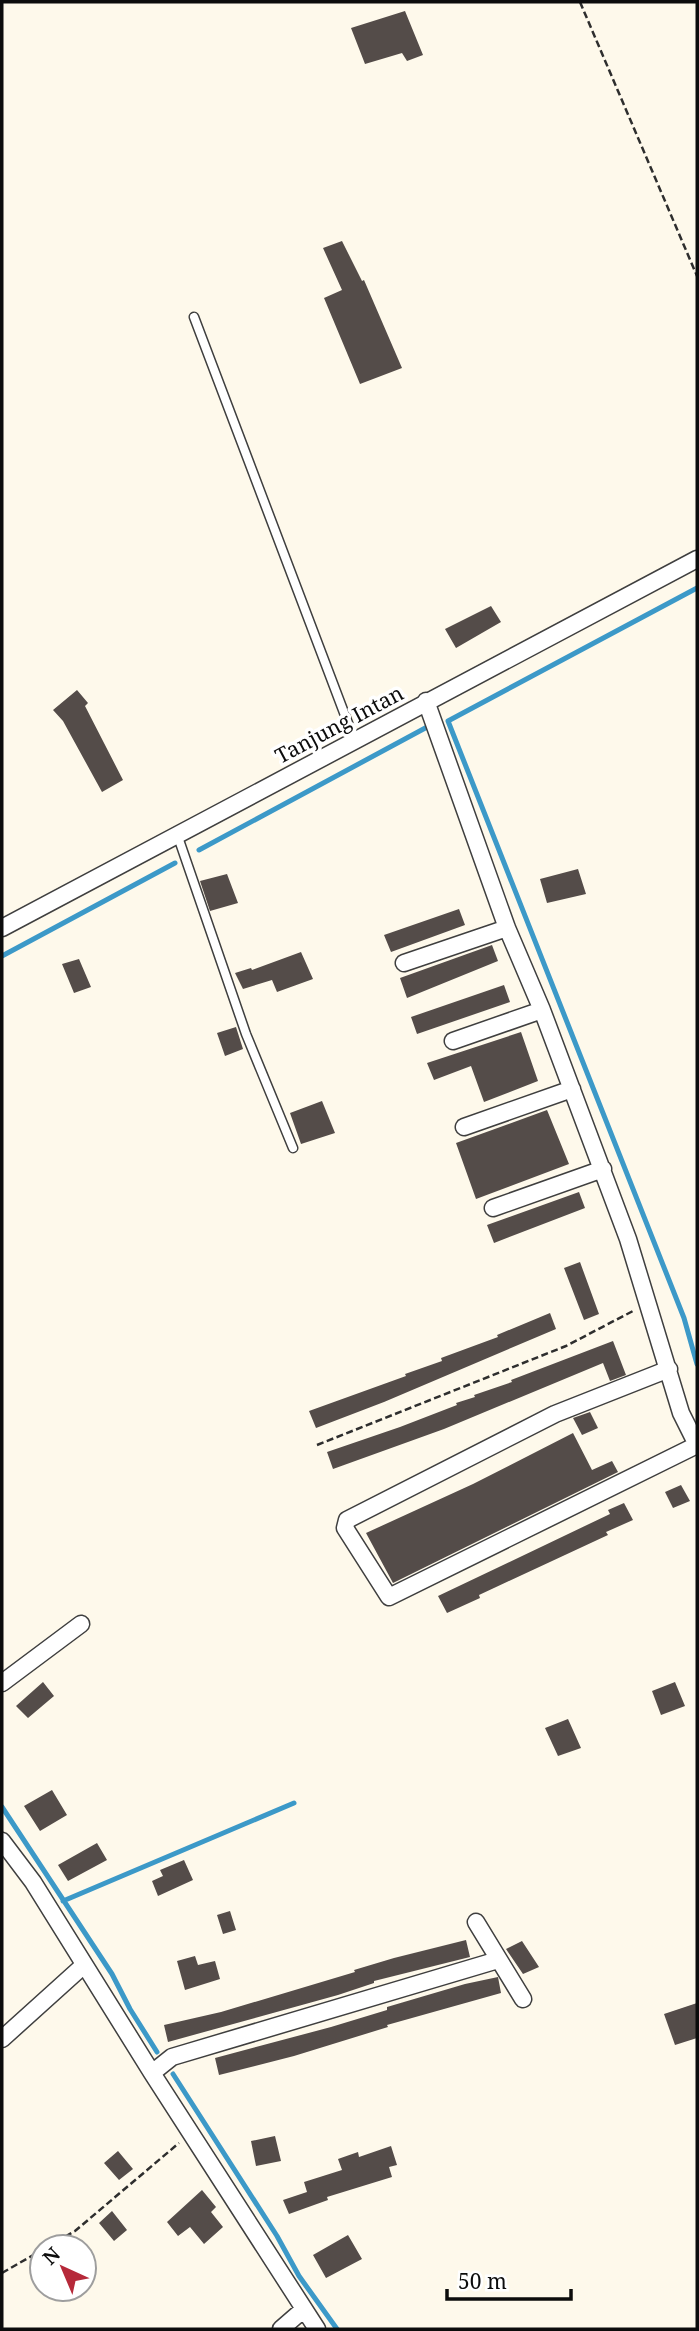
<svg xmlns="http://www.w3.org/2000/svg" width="699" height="2331" viewBox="0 0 699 2331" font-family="'Noto Serif',serif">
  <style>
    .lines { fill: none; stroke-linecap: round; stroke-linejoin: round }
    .stream { stroke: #3c99c8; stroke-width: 5 }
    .building { fill: #544c49 }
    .service-casing { stroke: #3f3f3f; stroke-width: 11 }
    .minor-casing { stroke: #3f3f3f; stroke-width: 19 }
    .path { stroke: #2e2e2e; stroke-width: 2.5; stroke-dasharray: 7 3.5; stroke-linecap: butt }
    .service { stroke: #fff; stroke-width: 8 }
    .minor { stroke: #fff; stroke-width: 16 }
    .labels { text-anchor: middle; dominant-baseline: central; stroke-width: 7; stroke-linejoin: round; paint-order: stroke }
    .street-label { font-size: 21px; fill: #0c0c0c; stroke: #fff }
  </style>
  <rect width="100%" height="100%" fill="#fef9eb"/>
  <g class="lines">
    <!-- stream -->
    <path class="stream" d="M697,588L448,721L684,1318L697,1364
      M199,850L429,726
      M2,956L175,863
      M2,1807L112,1974L130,2009L157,2052
      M63,1901L294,1803
      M173,2074L277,2236L299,2276L337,2329"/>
  </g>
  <!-- building -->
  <path class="building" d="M405,11L423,55L407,61L402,53L365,64L351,28Z
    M342,241L362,281L364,280L402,368L360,384L324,298L342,290L323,248Z
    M491,606L501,622L456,648L445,629Z
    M77,690L88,703L85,706L123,780L102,792L63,721L53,710Z
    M578,869L586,894L547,903L540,879Z
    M227,874L238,903L210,911L200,881Z
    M459,909L465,925L391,952L384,935Z
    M492,945L498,961L407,998L400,978Z
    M301,952L313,979L277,992L272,980L243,989L235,973L251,968L252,970Z
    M79,959L91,987L74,993L62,964Z
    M504,985L510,1002L417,1034L411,1017Z
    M236,1027L243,1049L225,1056L217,1033Z
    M521,1032L538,1081L484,1102L471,1066L434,1080L427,1063Z
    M322,1101L335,1133L301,1144L290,1113Z
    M547,1110L569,1164L476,1199L456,1143Z
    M579,1192L585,1208L494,1243L487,1225Z
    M580,1262L599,1314L584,1320L564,1268Z
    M550,1313L556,1329L384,1402L316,1428L309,1411L406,1376L405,1374L442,1361L441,1358L498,1337L497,1335Z
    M613,1341L626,1375L610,1381L603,1363L444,1429L333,1469L327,1452L400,1427L457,1405L456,1403L475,1397L474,1395L512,1382L511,1380Z
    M590,1412L598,1428L582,1435L573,1418Z
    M573,1433L592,1470L612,1461L618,1472L393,1583L366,1533L473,1484Z
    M681,1485L690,1501L673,1508L665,1492Z
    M624,1503L633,1520L606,1532L608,1535L479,1595L480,1598L447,1613L438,1596L610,1514L608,1510Z
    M43,1682L54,1696L28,1718L16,1706Z
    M675,1682L685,1706L661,1715L652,1691Z
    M568,1719L581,1748L558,1756L545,1728Z
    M52,1790L67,1815L40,1831L24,1806Z
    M97,1843L107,1860L68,1881L58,1865Z
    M184,1860L193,1880L158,1896L152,1881L163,1876L160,1870Z
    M230,1911L236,1930L223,1934L217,1915Z
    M466,1940L470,1957L374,1981V1983L338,1995L168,2042L164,2025L221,2012L355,1972L354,1970L394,1958Z
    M522,1941L539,1967L523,1974L506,1949Z
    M195,1956L198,1965L215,1961L220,1979L185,1990L177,1961Z
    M498,1977L501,1993L387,2025L388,2027L294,2056L219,2075L215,2058L331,2027L387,2010V2007L465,1984Z
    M697,2003V2038L675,2045L664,2014Z
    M275,2136L281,2161L256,2166L251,2141Z
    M391,2146L397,2165L389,2167L392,2177L327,2197L328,2200L289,2214L283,2200L307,2192L304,2182L342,2170L338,2159L358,2152L359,2157Z
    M118,2151L133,2169L119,2180L104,2163Z
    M202,2190L216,2207L211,2212L223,2227L204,2244L190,2227L178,2236L167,2222Z
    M112,2211L127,2230L114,2241L99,2223Z
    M348,2235L362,2259L326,2278L313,2255Z"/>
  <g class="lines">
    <!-- service casing -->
    <g class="service-casing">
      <path id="service" d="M194,317L354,739
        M177,834L246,1034L293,1148"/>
    </g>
    <!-- minor casing -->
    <g class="minor-casing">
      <path id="minor" d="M426,701L507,928L542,1010L628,1239L681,1413L697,1445
        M2,928L697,559
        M404,963L507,928
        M453,1041L542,1010
        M464,1127L572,1089
        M493,1208L603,1169
        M669,1369L555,1414L347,1520L345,1528L389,1597L697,1445
        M2,1683L81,1624
        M2,1841L33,1882L152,2073L317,2329
        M476,1922L523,1999
        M2,2039L84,1965
        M152,2073L172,2057L498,1960
        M281,2329L304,2309"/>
    </g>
    <!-- path -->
    <path class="path" d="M580,2L697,276
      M317,1445L566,1346L633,1311
      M47,2247L75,2231L179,2143
      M2,2273L42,2250"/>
    <!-- service -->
    <use href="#service" class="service"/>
    <!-- minor -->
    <use href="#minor" class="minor"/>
  </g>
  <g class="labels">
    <!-- street labels -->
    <g class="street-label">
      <text transform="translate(339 724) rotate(-28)">Tanjung Intan</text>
    </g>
  </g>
  <!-- border -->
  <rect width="699" height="2331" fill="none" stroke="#0c0c0c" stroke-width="7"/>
  <!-- north arrow -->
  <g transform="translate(63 2268) rotate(316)"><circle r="33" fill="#ffffff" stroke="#9e9e9e" stroke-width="2"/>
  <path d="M0-5L12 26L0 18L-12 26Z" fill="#b62939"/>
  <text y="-10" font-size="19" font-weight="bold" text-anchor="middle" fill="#0c0c0c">N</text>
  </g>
  <!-- scale -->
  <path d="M447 2289v10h124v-10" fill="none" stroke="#0c0c0c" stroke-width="3.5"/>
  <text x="458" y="2289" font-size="21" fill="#0c0c0c" stroke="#ffffff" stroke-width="5" paint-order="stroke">50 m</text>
</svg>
